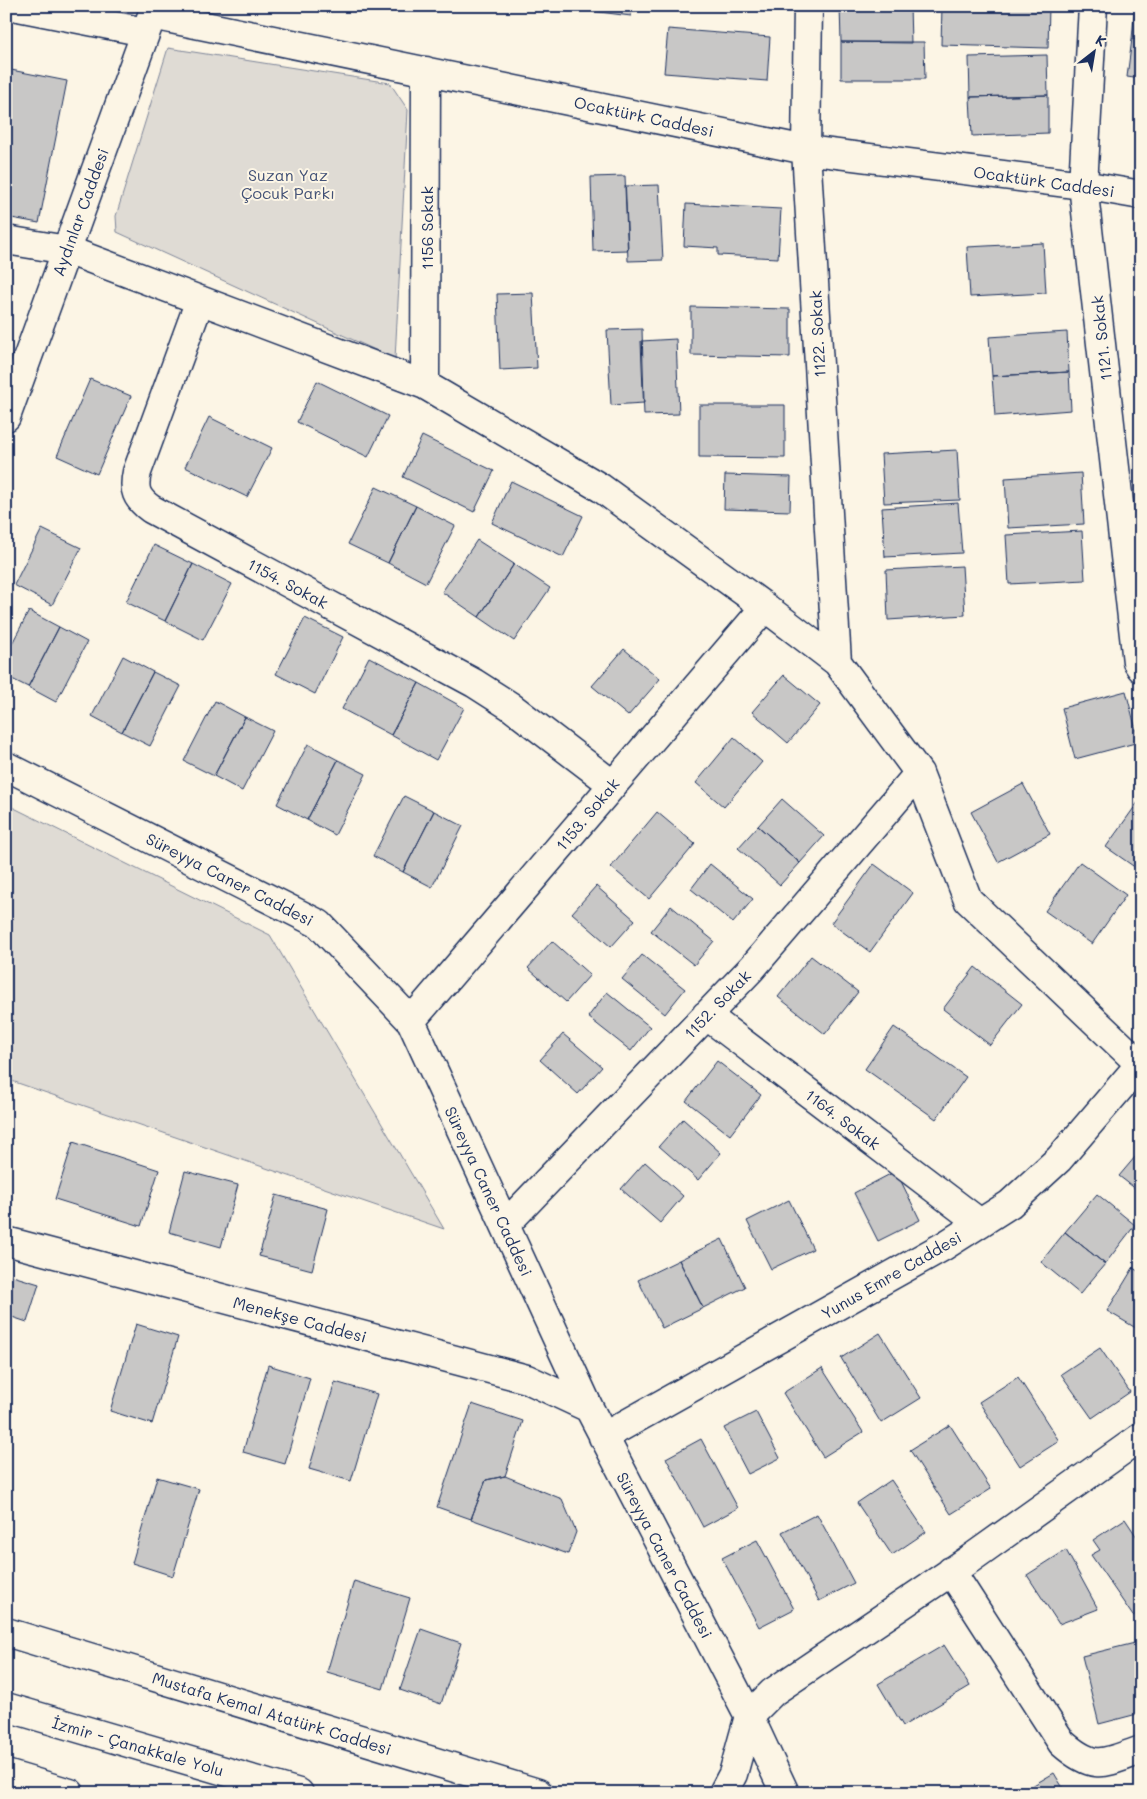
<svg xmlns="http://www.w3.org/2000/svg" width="1147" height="1799" viewBox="0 0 1147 1799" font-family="Mali,sans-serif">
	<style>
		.green { fill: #dfdbd4; stroke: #7d8599 }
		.building { fill: #c8c7c6; stroke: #1b2f5e }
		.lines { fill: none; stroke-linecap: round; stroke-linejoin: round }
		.minor-casing { stroke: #1b2f5e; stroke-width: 31 }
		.major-casing { stroke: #1b2f5e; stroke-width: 31 }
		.highway-casing { stroke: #1b2f5e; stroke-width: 31 }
		.minor { stroke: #fcf5e5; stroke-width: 28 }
		.major { stroke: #fcf5e5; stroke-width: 28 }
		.highway { stroke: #fcf5e5; stroke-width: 28 }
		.labels { text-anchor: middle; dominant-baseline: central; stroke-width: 4; stroke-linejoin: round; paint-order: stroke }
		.street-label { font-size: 16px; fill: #1b2f5e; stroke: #fcf5e5 }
		.park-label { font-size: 16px; fill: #425176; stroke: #fcf5e5 }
	</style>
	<rect width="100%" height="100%" fill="#fcf5e5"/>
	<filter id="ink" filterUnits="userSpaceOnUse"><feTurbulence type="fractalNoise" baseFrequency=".02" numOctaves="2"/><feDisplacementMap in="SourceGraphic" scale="10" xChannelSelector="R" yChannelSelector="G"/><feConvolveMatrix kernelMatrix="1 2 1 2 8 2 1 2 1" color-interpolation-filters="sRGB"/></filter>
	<g filter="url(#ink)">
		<path class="green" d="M 168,48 L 390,83 L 408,110 L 395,359 L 117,232 L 116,216 Z
			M 6,804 L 270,935 L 444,1229 L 6,1079 Z"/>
		<path class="building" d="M 566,6 L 592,6 L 591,11 Z
			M 592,6 L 632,6 L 631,16 L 591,11 Z
			M 840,6 L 910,6 L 911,43 L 841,42 Z
			M 942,6 L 1049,6 L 1048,48 L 941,45 Z
			M 1135,6 L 1141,6 L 1141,40 L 1132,39 Z
			M 668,29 L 770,37 L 767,81 L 664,73 Z
			M 1132,39 L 1141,40 L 1141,79 L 1127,77 Z
			M 841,42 L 924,42 L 925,79 L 841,79 Z
			M 1047,55 L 1048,95 L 970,97 L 969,57 Z
			M 6,69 L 67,81 L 39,223 L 6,217 Z
			M 1048,95 L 1048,133 L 972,136 L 970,97 Z
			M 625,176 L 628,250 L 593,251 L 591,177 Z
			M 659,185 L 663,260 L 628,261 L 625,186 Z
			M 686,204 L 781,209 L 778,258 L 718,255 L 718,248 L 684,246 Z
			M 1043,243 L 1046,293 L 970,297 L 967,247 Z
			M 533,293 L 537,368 L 500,370 L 497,294 Z
			M 691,307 L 790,309 L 790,357 L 691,355 Z
			M 642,329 L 644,403 L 611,405 L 607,330 Z
			M 1067,332 L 1069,372 L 992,376 L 989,337 Z
			M 676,339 L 679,414 L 644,415 L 641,341 Z
			M 1069,372 L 1071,410 L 995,416 L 992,376 Z
			M 90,379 L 131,396 L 97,474 L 57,456 Z
			M 317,381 L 388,416 L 368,457 L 297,422 Z
			M 699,405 L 785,405 L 785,458 L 699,457 Z
			M 209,417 L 272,448 L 247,497 L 185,467 Z
			M 422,436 L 494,471 L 474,512 L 403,477 Z
			M 957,450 L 960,500 L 884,503 L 881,454 Z
			M 1081,473 L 1084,524 L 1008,528 L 1005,478 Z
			M 725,475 L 791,477 L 790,511 L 724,509 Z
			M 511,481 L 583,516 L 563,557 L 492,523 Z
			M 376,487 L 416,506 L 388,563 L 348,544 Z
			M 958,503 L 962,553 L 885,557 L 882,508 Z
			M 416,506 L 455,526 L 426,583 L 388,563 Z
			M 42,529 L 81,548 L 52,605 L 14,585 Z
			M 1082,531 L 1085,580 L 1009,584 L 1006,535 Z
			M 477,540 L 514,564 L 479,617 L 442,592 Z
			M 154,545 L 193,564 L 165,621 L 126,602 Z
			M 193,564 L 232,584 L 203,640 L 165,621 Z
			M 514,564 L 550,588 L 514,641 L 479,617 Z
			M 962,566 L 965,615 L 888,620 L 886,570 Z
			M 29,611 L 59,627 L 28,687 L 6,676 L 6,655 Z
			M 305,618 L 343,637 L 315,694 L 276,674 Z
			M 59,627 L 87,642 L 56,702 L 28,687 Z
			M 624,649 L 660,679 L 628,716 L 592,686 Z
			M 123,656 L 153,672 L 122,732 L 92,716 Z
			M 369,657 L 419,683 L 391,735 L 342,709 Z
			M 153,672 L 181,686 L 150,746 L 122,732 Z
			M 784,675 L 820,705 L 788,743 L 752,712 Z
			M 419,683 L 464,708 L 436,760 L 391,735 Z
			M 1126,691 L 1139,742 L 1075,759 L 1062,708 Z
			M 215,701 L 245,717 L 214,776 L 184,761 Z
			M 245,717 L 273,731 L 242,791 L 214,776 Z
			M 734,737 L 762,762 L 724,807 L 696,783 Z
			M 308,744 L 338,760 L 307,820 L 277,804 Z
			M 338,760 L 366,774 L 335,835 L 307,820 Z
			M 1023,784 L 1050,834 L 998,862 L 971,812 Z
			M 404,796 L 434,811 L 403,872 L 373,856 Z
			M 1141,798 L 1141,862 L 1136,868 L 1106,847 Z
			M 782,799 L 824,836 L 800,863 L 758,826 Z
			M 434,811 L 463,826 L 432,887 L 403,872 Z
			M 657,812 L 695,844 L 649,899 L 611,867 Z
			M 758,826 L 800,863 L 780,885 L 738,848 Z
			M 1080,862 L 1126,895 L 1092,944 L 1045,911 Z
			M 710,864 L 753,899 L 733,923 L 691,889 Z
			M 874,864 L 913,893 L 870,952 L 831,923 Z
			M 596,886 L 635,920 L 611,947 L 572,913 Z
			M 671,906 L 714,941 L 694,965 L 651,931 Z
			M 552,941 L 590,975 L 566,1002 L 528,968 Z
			M 642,955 L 685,989 L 665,1014 L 622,979 Z
			M 811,956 L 858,992 L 825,1034 L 778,997 Z
			M 975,967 L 1022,1004 L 990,1045 L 943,1009 Z
			M 607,992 L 650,1027 L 631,1051 L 588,1017 Z
			M 894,1027 L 966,1077 L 936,1119 L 865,1069 Z
			M 563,1034 L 602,1067 L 578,1094 L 540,1060 Z
			M 717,1061 L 761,1095 L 730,1135 L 686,1101 Z
			M 683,1119 L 721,1153 L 698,1180 L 659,1146 Z
			M 73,1142 L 159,1170 L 141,1226 L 55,1199 Z
			M 1141,1150 L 1141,1193 L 1119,1176 Z
			M 645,1162 L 683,1196 L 660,1223 L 621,1189 Z
			M 185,1171 L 238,1185 L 221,1247 L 169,1232 Z
			M 896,1171 L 920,1220 L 878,1241 L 854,1193 Z
			M 1097,1194 L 1135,1225 L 1105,1264 L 1065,1232 Z
			M 276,1195 L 328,1209 L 312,1270 L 259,1256 Z
			M 789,1200 L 813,1249 L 771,1269 L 747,1221 Z
			M 1065,1232 L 1105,1264 L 1080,1294 L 1041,1262 Z
			M 722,1239 L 745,1287 L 703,1308 L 679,1260 Z
			M 679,1260 L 703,1308 L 662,1328 L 638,1280 Z
			M 1133,1268 L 1141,1273 L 1141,1331 L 1107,1311 Z
			M 6,1274 L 39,1284 L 27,1322 L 6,1315 Z
			M 136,1324 L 178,1337 L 152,1424 L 110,1411 Z
			M 880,1333 L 921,1398 L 881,1423 L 841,1358 Z
			M 1100,1348 L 1130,1392 L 1092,1418 L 1061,1374 Z
			M 268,1365 L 310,1378 L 285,1464 L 243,1452 Z
			M 822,1368 L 863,1432 L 823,1457 L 783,1393 Z
			M 1018,1377 L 1059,1441 L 1020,1466 L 979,1402 Z
			M 335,1382 L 377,1394 L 351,1481 L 309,1469 Z
			M 472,1404 L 523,1421 L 505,1476 L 486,1480 L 471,1519 L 437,1507 Z
			M 756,1412 L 780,1458 L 748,1474 L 724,1428 Z
			M 950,1425 L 991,1489 L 951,1514 L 910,1450 Z
			M 701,1439 L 738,1508 L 703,1527 L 666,1458 Z
			M 505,1476 L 562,1499 L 576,1532 L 568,1554 L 471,1519 L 486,1480 Z
			M 157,1477 L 199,1489 L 173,1576 L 132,1563 Z
			M 891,1480 L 926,1532 L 892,1555 L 857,1503 Z
			M 817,1514 L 854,1583 L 819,1601 L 782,1532 Z
			M 1125,1519 L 1141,1543 L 1141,1611 L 1133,1616 L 1091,1555 L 1100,1550 L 1093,1540 Z
			M 757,1540 L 794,1609 L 759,1627 L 722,1558 Z
			M 1066,1550 L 1098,1609 L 1059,1624 L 1027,1575 Z
			M 354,1581 L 410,1598 L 383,1689 L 327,1672 Z
			M 421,1629 L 461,1643 L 441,1704 L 400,1690 Z
			M 1139,1642 L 1141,1651 L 1141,1713 L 1099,1724 L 1082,1656 Z
			M 944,1645 L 970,1686 L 903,1726 L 878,1684 Z
			M 1054,1773 L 1066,1793 L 1020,1793 Z"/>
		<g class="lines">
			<defs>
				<path id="minor" d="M 13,6 L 145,32
					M 808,6 L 806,150 L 837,662
					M 1093,6 L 1083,185 L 1137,662 L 1141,668
					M 152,15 L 806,150 L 1083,185 L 1141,195
					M 6,240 L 67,250 L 425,385 L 601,488 L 765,607 L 837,662 L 919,773 L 968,900 L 1141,1065
					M 200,300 L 137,472 C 133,490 136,498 151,509 L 474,683 L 510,706 L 612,784
					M 425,385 L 426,71
					M 6,417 L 152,15 L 153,6
					M 6,766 L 319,924 L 411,1021 L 589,1408 L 749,1716 L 785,1793
					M 706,1015 L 980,1223
					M 411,1021 L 765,607
					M 505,1225 L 752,968 L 919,773
					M 6,1241 L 527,1379 L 589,1408
					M 603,1437 L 944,1246 L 1010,1204 L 1059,1159 L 1141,1063
					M 951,1571 L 1062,1743 C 1095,1772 1104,1763 1141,1750
					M 723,1793 L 733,1774 L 749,1716 L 773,1692 L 970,1559 L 1141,1437"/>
				<path id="major" d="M 6,1632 L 538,1793"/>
				<path id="highway" d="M 6,1707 L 299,1793
					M 6,1774 L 70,1793"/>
			</defs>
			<use href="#minor" class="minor-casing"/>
			<use href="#major" class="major-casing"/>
			<use href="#highway" class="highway-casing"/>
			<use href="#minor" class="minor"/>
			<use href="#major" class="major"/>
			<use href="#highway" class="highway"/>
		</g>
	</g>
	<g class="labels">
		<g class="street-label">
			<text transform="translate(644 116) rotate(12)">Ocaktürk Caddesi</text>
			<text transform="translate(1044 181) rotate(8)">Ocaktürk Caddesi</text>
			<text transform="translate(80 212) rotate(-70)">Aydınlar Caddesi</text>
			<text transform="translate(426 228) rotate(-90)">1156 Sokak</text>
			<text transform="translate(817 334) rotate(-93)">1122. Sokak</text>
			<text transform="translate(1101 338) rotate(-96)">1121. Sokak</text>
			<text transform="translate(288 583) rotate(28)">1154. Sokak</text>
			<text transform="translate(587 814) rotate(-50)">1153. Sokak</text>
			<text transform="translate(230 879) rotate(27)">Süreyya Caner Caddesi</text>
			<text transform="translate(717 1004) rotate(-46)">1152. Sokak</text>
			<text transform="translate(843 1119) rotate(37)">1164. Sokak</text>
			<text transform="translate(489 1191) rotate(65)">Süreyya Caner Caddesi</text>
			<text transform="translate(891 1275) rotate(-30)">Yunus Emre Caddesi</text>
			<text transform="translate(300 1319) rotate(15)">Menekşe Caddesi</text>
			<text transform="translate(665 1555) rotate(62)">Süreyya Caner Caddesi</text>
			<text transform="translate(272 1713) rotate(17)">Mustafa Kemal Atatürk Caddesi</text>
			<text transform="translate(138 1746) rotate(16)">İzmir - Çanakkale Yolu</text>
		</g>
		<g class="park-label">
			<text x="288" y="174">Suzan Yaz<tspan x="288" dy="18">Çocuk Parkı</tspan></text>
		</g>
	</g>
	<rect width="1147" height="1799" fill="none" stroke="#fcf5e5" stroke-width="25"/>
	<rect x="12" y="12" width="1122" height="1774" fill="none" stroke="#1b2f5e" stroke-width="2" filter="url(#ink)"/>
	<g transform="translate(1094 52) rotate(31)" stroke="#fcf5e5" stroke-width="4" paint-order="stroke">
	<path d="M0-4L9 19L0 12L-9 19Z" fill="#1b2f5e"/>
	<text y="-8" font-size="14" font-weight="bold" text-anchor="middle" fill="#1b2f5e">K</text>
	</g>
</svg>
